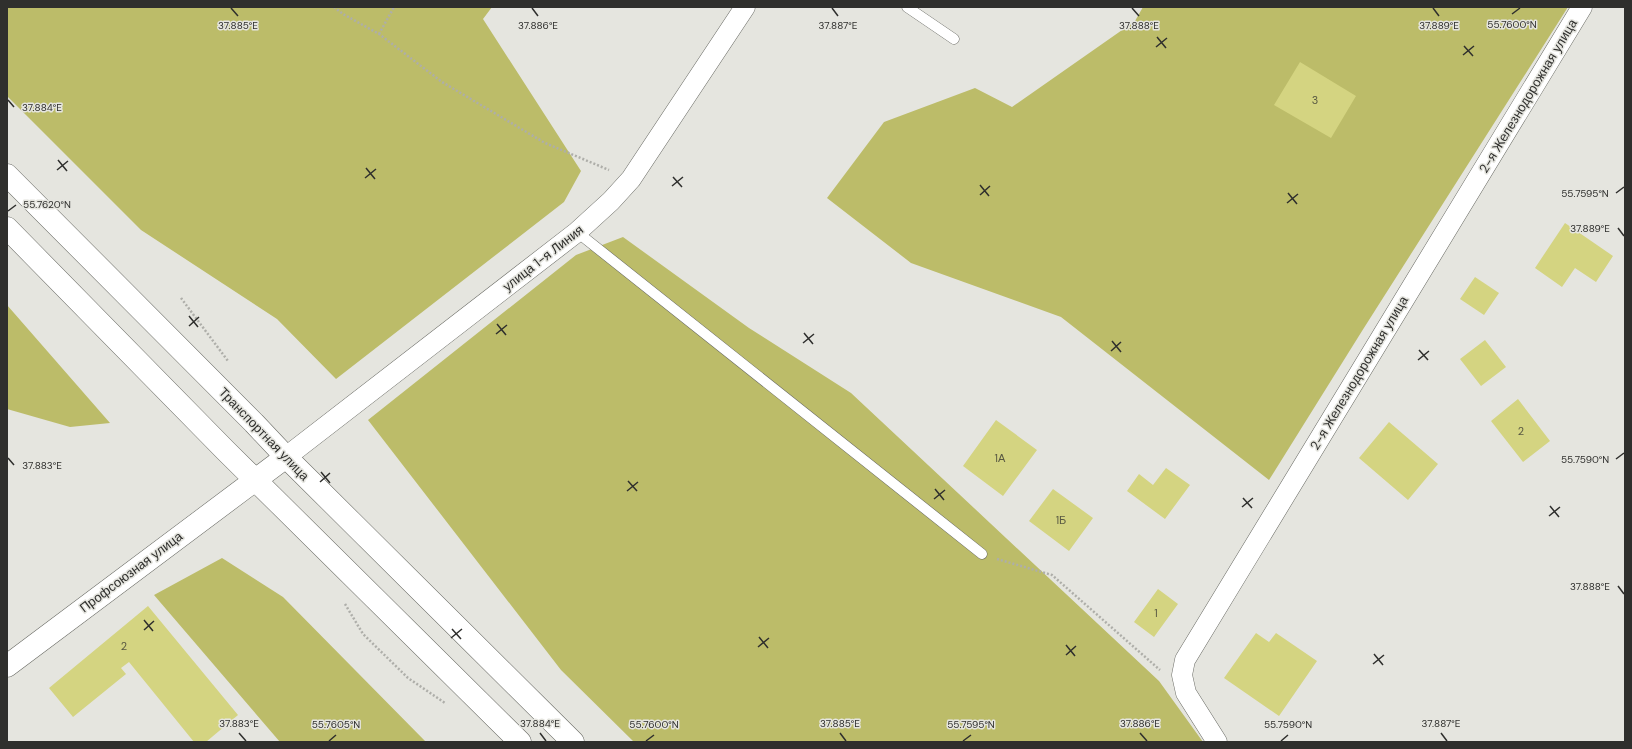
<svg xmlns="http://www.w3.org/2000/svg" width="1632" height="749" viewBox="0 0 1632 749" font-family="'DM Sans',sans-serif">
	<style>
		.forest { fill: #bcbc69 }
		.building { fill: #d4d481 }
		.lines { fill: none; stroke-linecap: round; stroke-linejoin: round }
		.lane-casing { stroke: #686963; stroke-width: 11 }
		.street-casing { stroke: #686963; stroke-width: 21 }
		.secondary-casing { stroke: #686963; stroke-width: 23 }
		.path { stroke: #aeaea9; stroke-width: 2.5; stroke-dasharray: 2 2; stroke-linecap: butt }
		.lane { stroke: #fff; stroke-width: 10 }
		.street { stroke: #fff; stroke-width: 20 }
		.secondary { stroke: #fff; stroke-width: 22 }
		.ticks { fill: none; stroke: #2f2f2d; stroke-width: 1.5 }
		.labels { text-anchor: middle; dominant-baseline: central; stroke-width: 3; stroke-linejoin: round; paint-order: stroke }
		.number-label { font-size: 11px; fill: #585842 }
		.street-label { font-size: 13px; fill: #2f2f2d; stroke: #e5e5df }
		.ticks-label { font-size: 10px; text-anchor: middle; fill: #2f2f2d; stroke: #e5e5df; stroke-width: 3; stroke-linejoin: round; paint-order: stroke }
	</style>
	<rect width="100%" height="100%" fill="#e5e5df"/>
	<path class="forest" d="M 7,7 L 492,7 L 483,19 L 581,171 L 564,202 L 336,379 L 277,319 L 141,230 L 7,96 Z
		M 1143,7 L 1568,7 L 1362,331 L 1269,480 L 1061,317 L 911,263 L 827,198 L 884,122 L 975,88 L 1012,107 L 1135,21 Z
		M 623,237 L 749,328 L 851,393 L 1159,681 L 1203,742 L 634,742 L 561,670 L 368,420 L 576,255 Z
		M 7,305 L 110,423 L 70,427 L 7,409 Z
		M 222,558 L 283,597 L 426,742 L 280,742 L 154,595 Z"/>
	<path class="building" d="M 1300,62 L 1356,96 L 1331,138 L 1274,105 Z
		M 1565,223 L 1613,256 L 1596,282 L 1575,268 L 1562,287 L 1535,268 Z
		M 1475,277 L 1499,293 L 1484,315 L 1460,299 Z
		M 1485,340 L 1506,367 L 1481,386 L 1460,359 Z
		M 1518,399 L 1550,441 L 1523,462 L 1491,421 Z
		M 996,420 L 1037,450 L 1003,496 L 963,466 Z
		M 1389,422 L 1438,464 L 1408,500 L 1359,458 Z
		M 1166,468 L 1190,485 L 1165,519 L 1127,491 L 1139,474 L 1153,485 Z
		M 1053,489 L 1093,518 L 1069,551 L 1029,521 Z
		M 1158,589 L 1178,604 L 1154,637 L 1134,622 Z
		M 148,606 L 238,715 L 206,742 L 194,742 L 129,662 L 121,668 L 126,674 L 73,717 L 49,688 Z
		M 1256,633 L 1269,642 L 1276,633 L 1317,661 L 1279,716 L 1224,678 Z"/>
	<g class="lines">
		<defs>
			<path id="lane" d="M 907,7 L 954,39
				M 577,232 L 982,554"/>
			<path id="street" d="M 286,457 L 577,232 L 611,201 L 631,179 L 745,7
				M 1217,742 L 1186,693 L 1182,675 L 1185,660 L 1582,7"/>
			<path id="secondary" d="M 7,175 L 254,423 L 286,457 L 573,742
				M 7,228 L 226,451 L 520,742
				M 7,666 L 286,457"/>
		</defs>
		<use href="#lane" class="lane-casing"/>
		<use href="#street" class="street-casing"/>
		<use href="#secondary" class="secondary-casing"/>
		<path class="path" d="M 334,7 L 343,14 L 379,34 L 442,82 L 545,143 L 609,170
			M 379,34 L 394,7
			M 181,298 L 228,361
			M 997,559 L 1052,575 L 1160,670
			M 345,604 L 363,634 L 408,678 L 445,703"/>
		<use href="#lane" class="lane"/>
		<use href="#street" class="street"/>
		<use href="#secondary" class="secondary"/>
	</g>
	<path class="ticks" d="M 231,8 L 238,16M 532,8 L 538,16M 832,8 L 838,16M 1132,8 L 1139,16M 1433,8 L 1439,16M 1512,14 L 1520,8M 1157,37 L 1166,48M 1464,46 L 1473,56M 1156,47 L 1167,38M 1463,55 L 1474,46M 8,100 L 14,107M 58,160 L 67,171M 366,168 L 375,179M 57,170 L 68,161M 673,177 L 682,187M 365,178 L 376,169M 980,185 L 989,196M 672,186 L 683,177M 1288,193 L 1297,204M 1616,193 L 1624,187M 980,195 L 990,186M 1287,203 L 1298,194M 8,211 L 16,205M 1618,228 L 1624,236M 189,316 L 198,327M 497,324 L 506,335M 189,326 L 199,317M 804,333 L 813,344M 496,334 L 507,325M 1112,341 L 1121,352M 803,343 L 814,334M 1419,350 L 1428,360M 1111,351 L 1121,342M 1418,360 L 1429,351M 8,458 L 14,465M 1616,459 L 1624,453M 321,472 L 330,483M 628,481 L 637,491M 320,482 L 330,473M 935,489 L 944,500M 627,491 L 638,482M 1243,498 L 1252,508M 934,499 L 945,490M 1550,506 L 1559,517M 1242,507 L 1253,498M 1549,516 L 1560,507M 1618,586 L 1624,594M 144,620 L 153,631M 452,629 L 461,639M 144,630 L 154,621M 759,637 L 768,648M 451,638 L 462,629M 1066,645 L 1075,656M 758,647 L 769,638M 1374,654 L 1383,665M 1066,655 L 1076,646M 1373,664 L 1384,655M 239,733 L 246,741M 540,733 L 546,741M 840,733 L 846,741M 1140,733 L 1147,741M 1441,733 L 1447,741M 329,741 L 336,735M 646,741 L 654,735M 963,741 L 971,735M 1281,741 L 1288,735"/>
	<g class="labels">
		<g class="number-label">
			<text x="1315" y="100">3</text>
			<text x="1521" y="431">2</text>
			<text x="1000" y="458">1А</text>
			<text x="1061" y="520">1Б</text>
			<text x="1156" y="613">1</text>
			<text x="124" y="646">2</text>
		</g>
		<g class="street-label">
			<text transform="translate(1528 96) rotate(-59)">2-я Железнодорожная улица</text>
			<text transform="translate(543 258) rotate(-38)">улица 1-я Линия</text>
			<text transform="translate(1359 373) rotate(-59)">2-я Железнодорожная улица</text>
			<text transform="translate(264 434) rotate(46)">Транспортная улица</text>
			<text transform="translate(131 572) rotate(-37)">Профсоюзная улица</text>
		</g>
	</g>
	<g class="ticks-label">
		<text x="1512" y="28">55.7600°N</text>
		<text x="238" y="29">37.885°E</text>
		<text x="538" y="29">37.886°E</text>
		<text x="838" y="29">37.887°E</text>
		<text x="1139" y="29">37.888°E</text>
		<text x="1439" y="29">37.889°E</text>
		<text x="42" y="111">37.884°E</text>
		<text x="1585" y="197">55.7595°N</text>
		<text x="47" y="208">55.7620°N</text>
		<text x="1590" y="232">37.889°E</text>
		<text x="1585" y="463">55.7590°N</text>
		<text x="42" y="469">37.883°E</text>
		<text x="1590" y="590">37.888°E</text>
		<text x="239" y="727">37.883°E</text>
		<text x="540" y="727">37.884°E</text>
		<text x="840" y="727">37.885°E</text>
		<text x="1140" y="727">37.886°E</text>
		<text x="1441" y="727">37.887°E</text>
		<text x="336" y="728">55.7605°N</text>
		<text x="654" y="728">55.7600°N</text>
		<text x="971" y="728">55.7595°N</text>
		<text x="1288" y="728">55.7590°N</text>
	</g>
	<rect width="1632" height="749" fill="none" stroke="#2f2f2d" stroke-width="16"/>
</svg>
